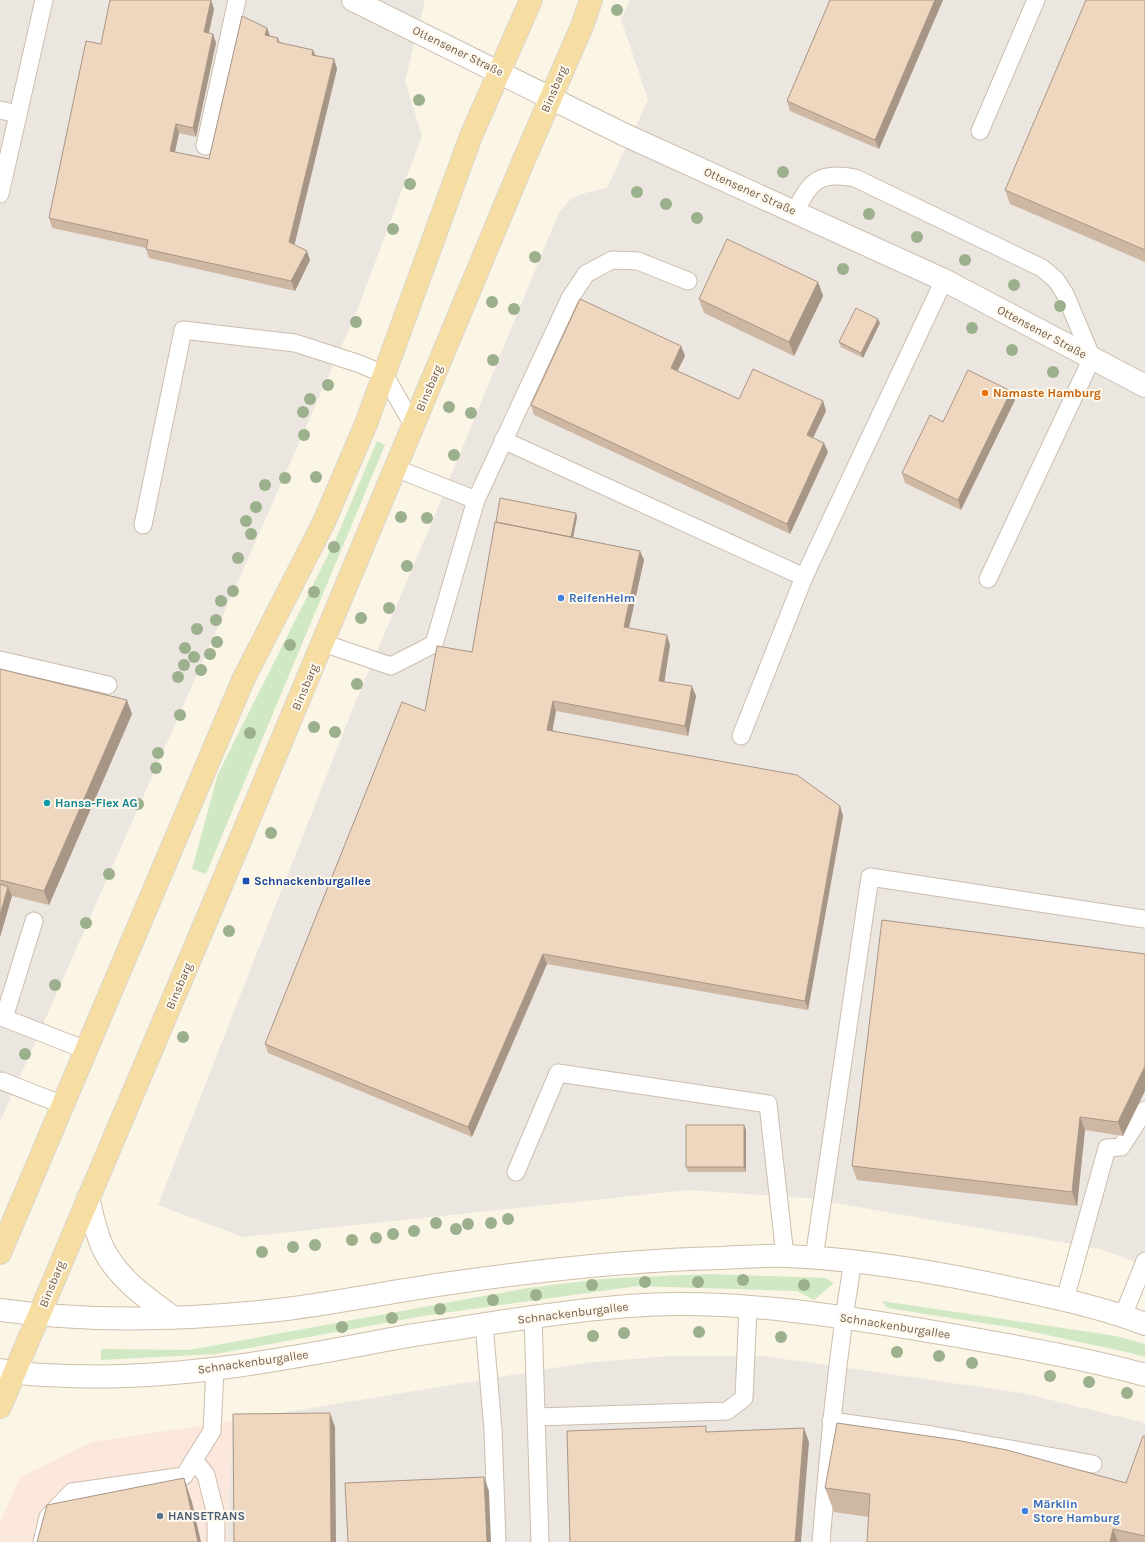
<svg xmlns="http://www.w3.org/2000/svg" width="1145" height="1542" viewBox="0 0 1145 1542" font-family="Karla,sans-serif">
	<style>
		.commercial { fill: #fbe7db }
		.industrial { fill: #ece6e0 }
		.green { fill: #d1e8c5 }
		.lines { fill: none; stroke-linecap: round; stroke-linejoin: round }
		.lane-casing { stroke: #cdbdad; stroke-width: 19 }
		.street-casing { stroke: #cdbdad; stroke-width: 24 }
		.secondary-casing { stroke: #cfbeaa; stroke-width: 24 }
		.primary-casing { stroke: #dbd5d0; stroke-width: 24 }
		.lane { stroke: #fff; stroke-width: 17 }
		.street { stroke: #fff; stroke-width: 22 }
		.secondary { stroke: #fff; stroke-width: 22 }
		.primary { stroke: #f6dea2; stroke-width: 22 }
		.tree { fill: #9db08d }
		.wall { fill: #ceb8a4 }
		.shaded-wall { fill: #a79686 }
		.building { fill: #efd6bf; stroke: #a79686 }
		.food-dot { fill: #e8710a; stroke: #fef9ec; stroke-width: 1.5 }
		.shop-dot { fill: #3f7fe0; stroke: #fef9ec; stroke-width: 1.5 }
		.culture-dot { fill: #0f9aa8; stroke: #fef9ec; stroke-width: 1.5 }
		.transit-dot { fill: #1a4fb4; stroke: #fef9ec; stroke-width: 1.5 }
		.service-dot { fill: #5c6f8a; stroke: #fef9ec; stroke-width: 1.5 }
		.labels { text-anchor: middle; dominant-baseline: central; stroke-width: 4; stroke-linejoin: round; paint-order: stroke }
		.street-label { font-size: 12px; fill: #735d4c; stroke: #fef9ec }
		.food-label { font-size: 12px; font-weight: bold; fill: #c56008; stroke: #fef9ec; text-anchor: start }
		.shop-label { font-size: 12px; font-weight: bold; fill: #366cbe; stroke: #fef9ec; text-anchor: start }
		.culture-label { font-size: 12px; font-weight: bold; fill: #0d838f; stroke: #fef9ec; text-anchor: start }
		.transit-label { font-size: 12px; font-weight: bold; fill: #164399; stroke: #fef9ec; text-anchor: start }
		.service-label { font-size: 12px; font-weight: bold; fill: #4e5e75; stroke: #fef9ec; text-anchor: start }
	</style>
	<rect width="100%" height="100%" fill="#fbf5e6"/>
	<path class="commercial" d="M 233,1421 L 227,1542 L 0,1542 L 0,1523 L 20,1477 L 92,1442 Z"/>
	<path class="industrial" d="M 0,0 L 425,0 L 405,81 L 422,136 L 357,311 L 0,1122 Z
		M 630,0 L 1145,0 L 1145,1266 L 1101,1249 L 806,1198 L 689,1190 L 243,1237 L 158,1205 L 355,703 L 434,517 L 559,212 L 572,198 L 588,192 L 607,188 L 648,100 L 621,19 Z
		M 669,1356 L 763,1356 L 1022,1393 L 1145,1423 L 1145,1542 L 227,1542 L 233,1421 L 584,1363 Z"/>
	<path class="green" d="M 377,441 L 385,445 L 206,874 L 192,869 L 218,774 L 336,539 Z
		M 708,1274 L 825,1278 L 834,1283 L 814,1300 L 797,1291 L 638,1286 L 429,1315 L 216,1354 L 101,1360 L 101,1349 L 189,1350 L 528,1288 L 601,1279 Z
		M 882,1301 L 1116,1336 L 1145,1344 L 1145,1357 L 1126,1352 L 1015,1328 L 887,1308 Z"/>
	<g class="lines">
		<defs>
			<path id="lane" d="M 0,110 L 18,114
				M 980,131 L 1036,0
				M 205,146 L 237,0
				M 0,194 L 44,0
				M 795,212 C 810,181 819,171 855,178 L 1042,268 L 1056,280 L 1065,294 L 1092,358 L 988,579
				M 503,440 L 804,577
				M 395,468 L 476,500
				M 143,525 L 183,330 L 295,343 L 357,363 L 384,374 L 413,425
				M 323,643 L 391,666 L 434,644 L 476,500 L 570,298 L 586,274 L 612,260 L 638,261 L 688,281
				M 0,660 L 108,685
				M 741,736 L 804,577 L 944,280
				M 34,921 L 4,1018 L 86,1050
				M 2,1081 L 63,1105
				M 516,1172 L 558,1073 L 768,1104 L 785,1256
				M 814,1258 L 870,877 L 1145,919
				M 1065,1299 L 1107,1148 L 1121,1147 L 1145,1110
				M 1123,1316 L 1145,1261
				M 533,1317 L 540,1542
				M 484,1324 L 493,1430 L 497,1542
				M 536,1417 L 727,1411 L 744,1398 L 748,1307
				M 831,1421 L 932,1435 L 1093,1464
				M 194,1460 L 206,1475 L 216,1515 L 216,1542
				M 42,1542 L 48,1517 L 72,1492 L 184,1476 L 212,1431 L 215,1369
				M 821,1542 C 829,1448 837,1354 853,1261"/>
			<path id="street" d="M 353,0 L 623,134 L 944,280 L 1145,386"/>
			<path id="secondary" d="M 88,1198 C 93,1216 96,1236 105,1252 C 120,1280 148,1299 174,1318
				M 0,1310 C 92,1323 186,1320 278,1310 C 336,1303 393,1291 451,1283 C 541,1270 631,1260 722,1258 C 744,1257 765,1255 786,1256 C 862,1259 937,1272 1010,1288 C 1056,1298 1101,1307 1145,1324
				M 0,1370 C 23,1375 46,1375 69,1376 C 176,1380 282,1360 386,1340 C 415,1334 444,1331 472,1326 C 524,1318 576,1310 628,1306 C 734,1298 842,1316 946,1334 C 1013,1346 1079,1357 1145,1375"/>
			<path id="primary" d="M 0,1253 L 243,680 L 324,522 L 366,424 L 471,136 L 531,0
				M 0,1407 L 226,874 L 523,162 L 582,26 L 591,0"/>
		</defs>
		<use href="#lane" class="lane-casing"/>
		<use href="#street" class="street-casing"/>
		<use href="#secondary" class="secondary-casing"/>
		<use href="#primary" class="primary-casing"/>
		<use href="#lane" class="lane"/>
		<use href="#street" class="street"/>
		<use href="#secondary" class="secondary"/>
		<use href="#primary" class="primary"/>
	</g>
	<g class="tree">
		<circle cx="617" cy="10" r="6"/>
		<circle cx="419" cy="100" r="6"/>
		<circle cx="783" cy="172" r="6"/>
		<circle cx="410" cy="184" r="6"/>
		<circle cx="637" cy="192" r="6"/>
		<circle cx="666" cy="204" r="6"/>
		<circle cx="869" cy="214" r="6"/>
		<circle cx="697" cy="218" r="6"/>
		<circle cx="393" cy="229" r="6"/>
		<circle cx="917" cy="237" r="6"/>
		<circle cx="535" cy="257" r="6"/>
		<circle cx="965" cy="260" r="6"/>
		<circle cx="843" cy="269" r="6"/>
		<circle cx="1014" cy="285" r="6"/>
		<circle cx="492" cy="302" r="6"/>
		<circle cx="1060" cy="306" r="6"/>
		<circle cx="514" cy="309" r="6"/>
		<circle cx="356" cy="322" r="6"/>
		<circle cx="972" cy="328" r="6"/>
		<circle cx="1012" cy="350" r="6"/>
		<circle cx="493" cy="360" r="6"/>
		<circle cx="1053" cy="372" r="6"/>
		<circle cx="328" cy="385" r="6"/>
		<circle cx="310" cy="399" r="6"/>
		<circle cx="449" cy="407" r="6"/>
		<circle cx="303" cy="412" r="6"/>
		<circle cx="471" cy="413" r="6"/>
		<circle cx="304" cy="435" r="6"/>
		<circle cx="454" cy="455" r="6"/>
		<circle cx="316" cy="477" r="6"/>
		<circle cx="285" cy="478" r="6"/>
		<circle cx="265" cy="485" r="6"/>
		<circle cx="256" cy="507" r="6"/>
		<circle cx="401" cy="517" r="6"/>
		<circle cx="427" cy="518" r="6"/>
		<circle cx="246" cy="521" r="6"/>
		<circle cx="251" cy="534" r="6"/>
		<circle cx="334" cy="547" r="6"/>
		<circle cx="238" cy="558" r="6"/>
		<circle cx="407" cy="566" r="6"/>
		<circle cx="233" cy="591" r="6"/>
		<circle cx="314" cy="592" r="6"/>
		<circle cx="221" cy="601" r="6"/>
		<circle cx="389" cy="608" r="6"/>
		<circle cx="361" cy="618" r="6"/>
		<circle cx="216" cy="620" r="6"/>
		<circle cx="197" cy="629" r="6"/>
		<circle cx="217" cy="642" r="6"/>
		<circle cx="290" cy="645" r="6"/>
		<circle cx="185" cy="648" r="6"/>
		<circle cx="210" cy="654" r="6"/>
		<circle cx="194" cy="657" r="6"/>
		<circle cx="184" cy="665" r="6"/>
		<circle cx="201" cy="670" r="6"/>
		<circle cx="178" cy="677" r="6"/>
		<circle cx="357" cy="684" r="6"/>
		<circle cx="180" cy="715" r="6"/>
		<circle cx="314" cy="727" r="6"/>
		<circle cx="335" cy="732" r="6"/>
		<circle cx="250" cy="733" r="6"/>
		<circle cx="158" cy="753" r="6"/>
		<circle cx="156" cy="768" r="6"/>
		<circle cx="138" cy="804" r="6"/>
		<circle cx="271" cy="833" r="6"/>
		<circle cx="109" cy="874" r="6"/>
		<circle cx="86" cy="923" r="6"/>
		<circle cx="229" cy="931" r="6"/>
		<circle cx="55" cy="985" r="6"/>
		<circle cx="183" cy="1037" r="6"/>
		<circle cx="25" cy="1054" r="6"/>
		<circle cx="508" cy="1219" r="6"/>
		<circle cx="436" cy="1223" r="6"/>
		<circle cx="491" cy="1223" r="6"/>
		<circle cx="468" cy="1224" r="6"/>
		<circle cx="456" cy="1229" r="6"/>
		<circle cx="414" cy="1231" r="6"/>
		<circle cx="393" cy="1234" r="6"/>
		<circle cx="376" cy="1238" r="6"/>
		<circle cx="352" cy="1240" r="6"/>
		<circle cx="315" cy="1245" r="6"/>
		<circle cx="293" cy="1247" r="6"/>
		<circle cx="262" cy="1252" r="6"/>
		<circle cx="743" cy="1280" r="6"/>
		<circle cx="645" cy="1282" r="6"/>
		<circle cx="698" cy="1282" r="6"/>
		<circle cx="592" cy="1285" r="6"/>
		<circle cx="804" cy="1285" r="6"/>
		<circle cx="536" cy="1295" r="6"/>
		<circle cx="493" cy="1300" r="6"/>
		<circle cx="440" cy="1309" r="6"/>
		<circle cx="392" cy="1318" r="6"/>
		<circle cx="342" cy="1327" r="6"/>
		<circle cx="699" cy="1332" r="6"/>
		<circle cx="624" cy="1333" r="6"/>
		<circle cx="593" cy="1336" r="6"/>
		<circle cx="781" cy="1337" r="6"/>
		<circle cx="897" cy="1352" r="6"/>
		<circle cx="939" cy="1356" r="6"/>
		<circle cx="972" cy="1363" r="6"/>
		<circle cx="1050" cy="1376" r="6"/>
		<circle cx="1089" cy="1382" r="6"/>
		<circle cx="1127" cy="1393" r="6"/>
	</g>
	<path class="wall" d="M 830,0 L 943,0 L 879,149 L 790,111 L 787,101 Z
		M 1145,0 L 1145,262 L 1010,204 L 1005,190 Z
		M 214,9 L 209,33 L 213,34 L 216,43 L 196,137 L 179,133 L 175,152 L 209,159 L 270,36 L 278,38 L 280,42 L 315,56 L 334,59 L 337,69 L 294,245 L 310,260 L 295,291 L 149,258 L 146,249 L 146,248 L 52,228 L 49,218 L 101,44 Z
		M 818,282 L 823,296 L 794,356 L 704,313 L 699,299 Z
		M 880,323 L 863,358 L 841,347 L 839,342 Z
		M 681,346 L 685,356 L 677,371 L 739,399 L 823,401 L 826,411 L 813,438 L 828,452 L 790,534 L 534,415 L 531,405 Z
		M 1011,391 L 1015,400 L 961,510 L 905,483 L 902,473 L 943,422 Z
		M 577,517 L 573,537 L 640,551 L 644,560 L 629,628 L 670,645 L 664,682 L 696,696 L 688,736 L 556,711 L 552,730 L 840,806 L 843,816 L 808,1010 L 547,964 L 472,1137 L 268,1053 L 265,1044 L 425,711 Z
		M 0,669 L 132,714 L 49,905 L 12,896 L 0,937 Z
		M 1145,954 L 1123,1136 L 1085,1130 L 1077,1206 L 857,1180 L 852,1166 Z
		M 744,1125 L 746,1130 L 746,1172 L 688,1172 L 686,1167 Z
		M 1145,1436 L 1145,1542 L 867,1542 L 869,1517 L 834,1512 L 825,1488 L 1126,1483 Z"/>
	<path class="shaded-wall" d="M 211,0 L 214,9 L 207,41 L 204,32 Z
		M 935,0 L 943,0 L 879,149 L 875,140 Z
		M 267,28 L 271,38 L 265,35 Z
		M 213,34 L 216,43 L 196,137 L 193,128 Z
		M 313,50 L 317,59 L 312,55 Z
		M 334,59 L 337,69 L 293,251 L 289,242 Z
		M 176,124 L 179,133 L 173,160 L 170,151 Z
		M 307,251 L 310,260 L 295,291 L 291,281 Z
		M 818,282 L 823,296 L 794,356 L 789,342 Z
		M 878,319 L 880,323 L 863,358 L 861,353 Z
		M 681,346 L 685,356 L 674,378 L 671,368 Z
		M 1011,391 L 1015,400 L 961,510 L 958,500 Z
		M 823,401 L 826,411 L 810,444 L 807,435 Z
		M 824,443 L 828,452 L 790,534 L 787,524 Z
		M 576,513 L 577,517 L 572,543 L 571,538 Z
		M 640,551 L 644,560 L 627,636 L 624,627 Z
		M 667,635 L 670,645 L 663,691 L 659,681 Z
		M 692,686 L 696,696 L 688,736 L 685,726 Z
		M 127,700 L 132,714 L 49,905 L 44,891 Z
		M 553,701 L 556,711 L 551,739 L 547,730 Z
		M 840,806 L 843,816 L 808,1010 L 805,1001 Z
		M 8,887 L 12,896 L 0,937 L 0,915 Z
		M 543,954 L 547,964 L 472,1137 L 468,1127 Z
		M 1145,1066 L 1145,1091 L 1123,1136 L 1118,1122 Z
		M 1080,1117 L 1085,1130 L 1077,1206 L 1072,1192 Z
		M 744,1125 L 746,1130 L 746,1172 L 744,1167 Z
		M 330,1413 L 335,1427 L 336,1542 L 331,1542 Z
		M 804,1428 L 809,1442 L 801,1542 L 795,1542 Z
		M 484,1477 L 489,1491 L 491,1542 L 487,1542 Z
		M 184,1478 L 192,1502 L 201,1542 L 198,1542 Z
		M 1113,1529 L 1118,1542 L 1110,1542 Z"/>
	<path class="building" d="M 110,0 L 211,0 L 204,32 L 213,34 L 193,128 L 176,124 L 170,151 L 209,159 L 242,16 L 267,28 L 265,35 L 278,38 L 277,42 L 313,50 L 312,55 L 334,59 L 289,242 L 307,251 L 291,281 L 146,249 L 148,240 L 49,218 L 86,41 L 101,44 Z
		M 830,0 L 935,0 L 875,140 L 787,101 Z
		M 1086,0 L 1145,0 L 1145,250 L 1005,190 Z
		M 727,239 L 818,282 L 789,342 L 699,299 Z
		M 580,299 L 681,346 L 671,368 L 739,399 L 753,369 L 823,401 L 807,435 L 824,443 L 787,524 L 531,405 Z
		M 856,308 L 878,319 L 861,353 L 839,342 Z
		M 968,370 L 1011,391 L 958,500 L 902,473 L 930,415 L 943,422 Z
		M 500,498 L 576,513 L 571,537 L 496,522 Z
		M 495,522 L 640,551 L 624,627 L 667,635 L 659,681 L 692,686 L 685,726 L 553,701 L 547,730 L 797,775 L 840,806 L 805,1001 L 543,954 L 468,1127 L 265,1044 L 402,702 L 425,711 L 437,646 L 472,652 Z
		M 0,669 L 127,700 L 44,891 L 0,880 Z
		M 0,884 L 8,887 L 0,915 Z
		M 882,920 L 1145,954 L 1145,1066 L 1118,1122 L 1080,1117 L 1072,1192 L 852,1166 Z
		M 686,1125 L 744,1125 L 744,1167 L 686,1167 Z
		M 330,1413 L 331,1542 L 234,1542 L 233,1414 Z
		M 837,1423 L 956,1440 L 1007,1450 L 1126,1483 L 1143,1436 L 1145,1436 L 1145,1536 L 1113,1529 L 1110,1542 L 867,1542 L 870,1494 L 825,1488 Z
		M 706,1426 L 706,1432 L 804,1428 L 795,1542 L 570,1542 L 567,1431 Z
		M 484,1477 L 487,1542 L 348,1542 L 345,1483 Z
		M 184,1478 L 198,1542 L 37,1542 L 47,1505 Z"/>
	<circle class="food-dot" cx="985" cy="393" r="4"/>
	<g class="shop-dot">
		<circle cx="561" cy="598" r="4"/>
		<circle cx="1025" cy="1511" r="4"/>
	</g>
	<circle class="culture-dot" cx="47" cy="803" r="4"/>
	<rect class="transit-dot" x="242" y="877" width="8" height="8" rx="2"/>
	<circle class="service-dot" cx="160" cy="1516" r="4"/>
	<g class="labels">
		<g class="street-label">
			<text transform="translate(458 51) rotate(26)">Ottensener Straße</text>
			<text transform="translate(554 89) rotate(-67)">Binsbarg</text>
			<text transform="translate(750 191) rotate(24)">Ottensener Straße</text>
			<text transform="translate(1042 332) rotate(28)">Ottensener Straße</text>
			<text transform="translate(429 388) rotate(-67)">Binsbarg</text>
			<text transform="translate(305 687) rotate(-67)">Binsbarg</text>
			<text transform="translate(179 986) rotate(-67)">Binsbarg</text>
			<text transform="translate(52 1284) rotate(-68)">Binsbarg</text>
			<text transform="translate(573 1313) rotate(-7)">Schnackenburgallee</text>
			<text transform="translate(895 1326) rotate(9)">Schnackenburgallee</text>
			<text transform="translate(253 1362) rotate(-8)">Schnackenburgallee</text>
		</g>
		<g class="food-label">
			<text x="993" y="393">Namaste Hamburg</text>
		</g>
		<g class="shop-label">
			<text x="569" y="598">ReifenHelm</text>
			<text x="1033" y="1504">Märklin<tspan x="1033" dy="14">Store Hamburg</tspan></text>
		</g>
		<g class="culture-label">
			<text x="55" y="803">Hansa-Flex AG</text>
		</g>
		<g class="transit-label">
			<text x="254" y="881">Schnackenburgallee</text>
		</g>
		<g class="service-label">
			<text x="168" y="1516">HANSETRANS</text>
		</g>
	</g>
</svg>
